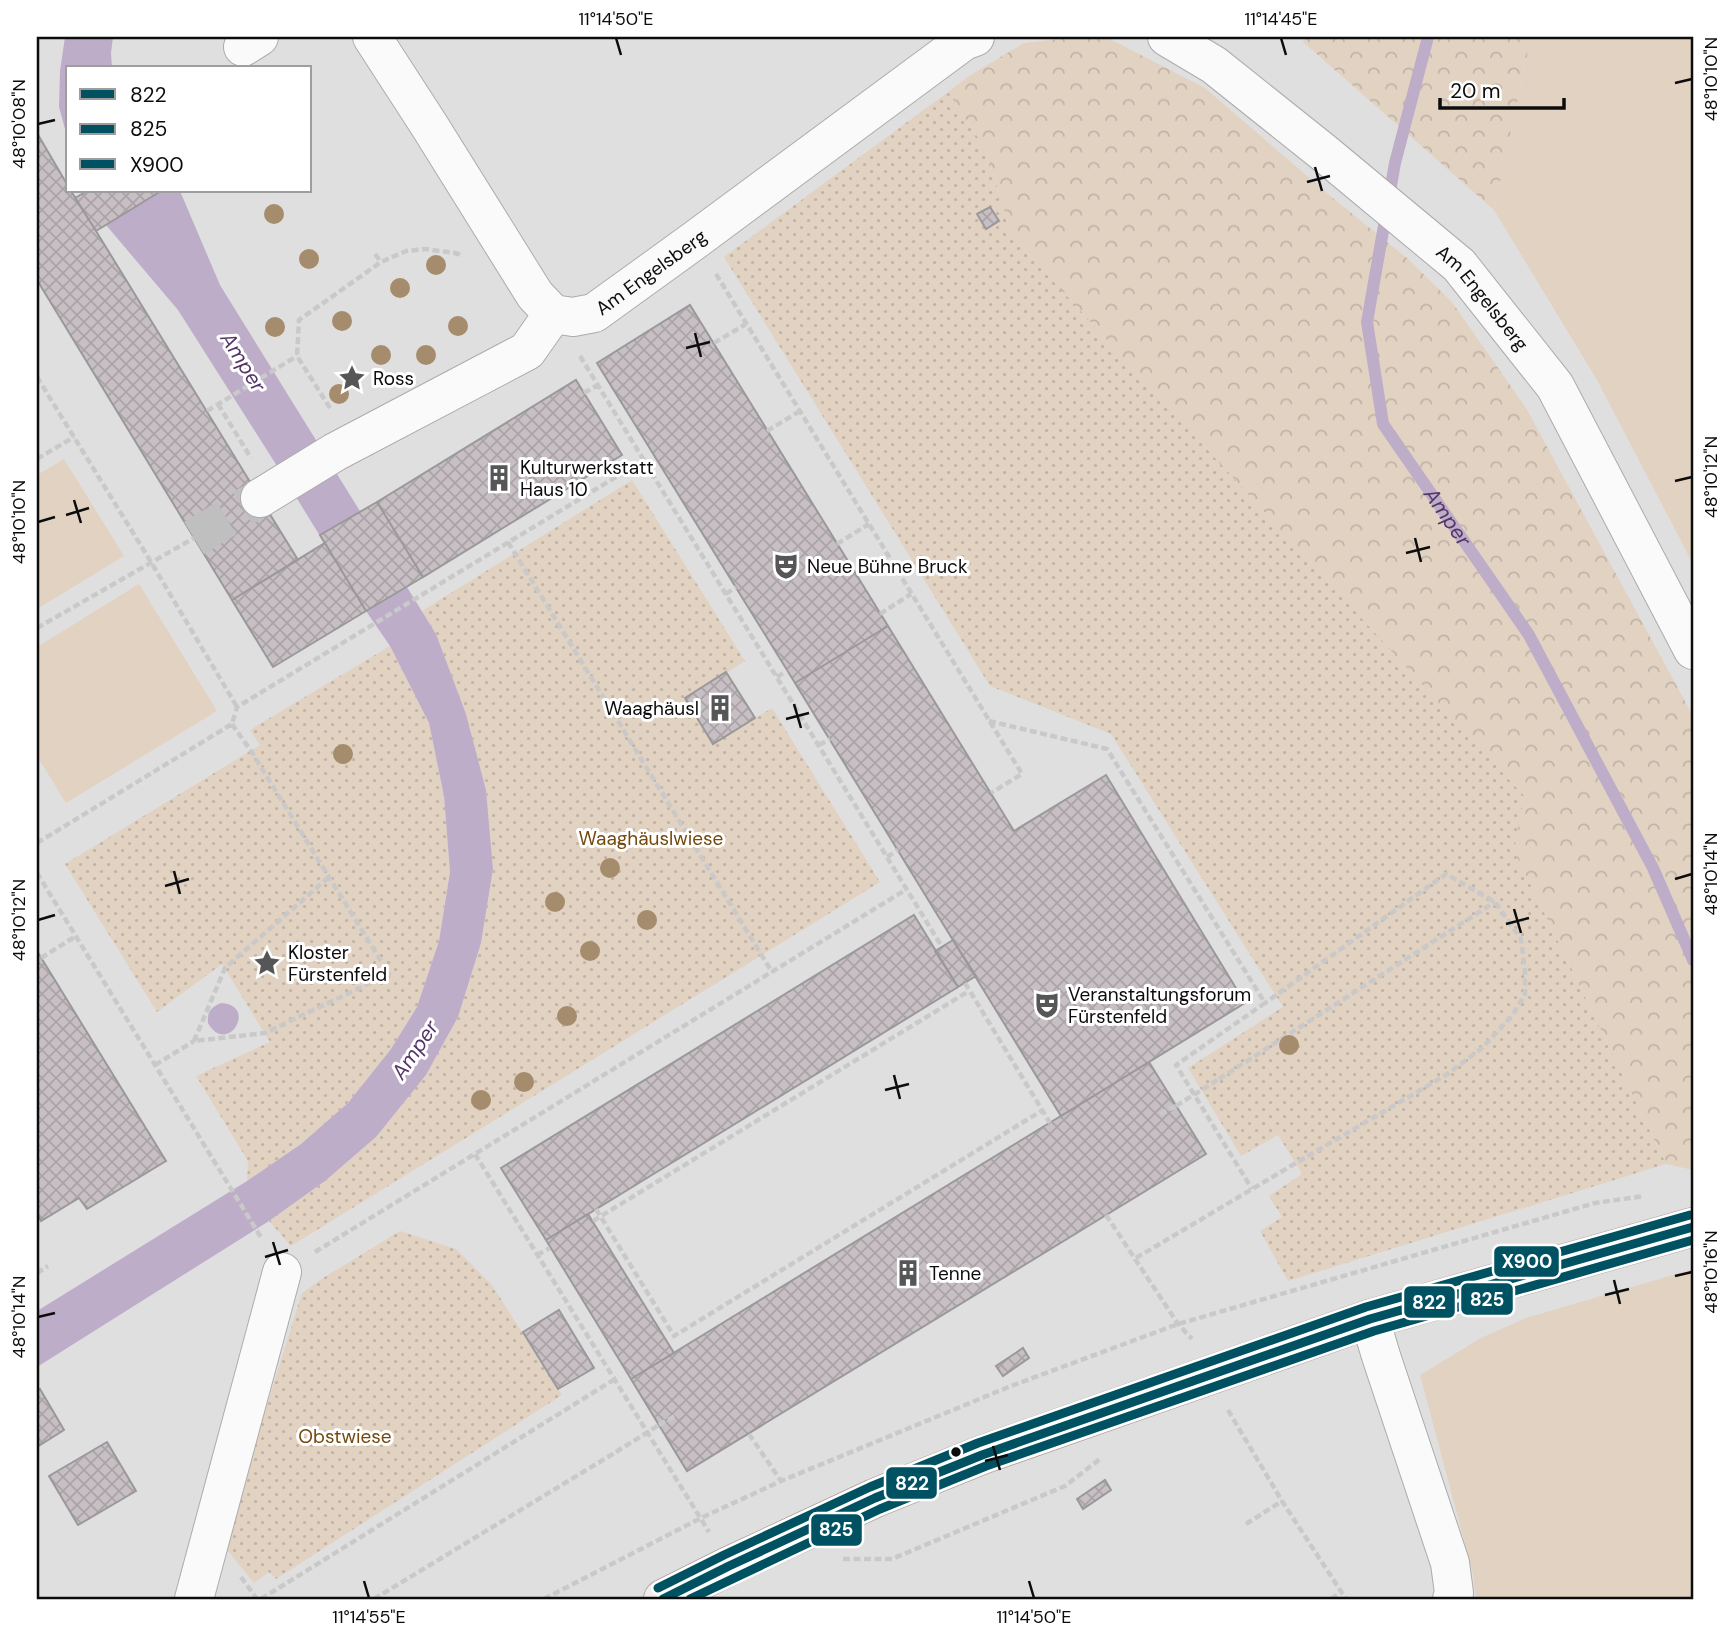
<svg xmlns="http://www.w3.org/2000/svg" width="1730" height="1636" viewBox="0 0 1730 1636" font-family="'DM Sans',sans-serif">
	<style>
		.grass { fill: #e2d2c2 }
		.forest { fill: url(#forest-crowns) }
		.park { fill: url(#park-dots) }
		.water { fill: #beadc9 }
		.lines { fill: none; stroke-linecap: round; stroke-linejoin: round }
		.stream { stroke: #beadc9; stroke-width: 12 }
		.building { fill: url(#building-cross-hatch); stroke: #9a9999; stroke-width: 2 }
		.minor-tunnel { stroke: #c0bfbf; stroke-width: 38; stroke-dasharray: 38 19; stroke-linecap: butt }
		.minor-casing { stroke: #adabac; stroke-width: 40 }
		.major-casing { stroke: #b3a7a4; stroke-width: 40 }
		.path { stroke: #c9c9c9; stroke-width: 4.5; stroke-dasharray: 7 3.5; stroke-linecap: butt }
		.minor { stroke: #fafafa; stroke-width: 38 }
		.major { stroke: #f1ebe9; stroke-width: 38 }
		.path-bridge { stroke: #c9c9c9; stroke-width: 4.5; stroke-dasharray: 7 3.5; stroke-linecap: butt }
		.bus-1-casing { stroke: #fff; stroke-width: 14 }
		.bus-2-casing { stroke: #fff; stroke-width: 14 }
		.bus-3-casing { stroke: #fff; stroke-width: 14 }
		.bus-1 { stroke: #005262; stroke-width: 9 }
		.bus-2 { stroke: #005262; stroke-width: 9 }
		.bus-3 { stroke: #005262; stroke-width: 9 }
		.tree { fill: #a48c6c }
		.ticks { fill: none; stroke: #0d0c0c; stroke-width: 2.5 }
		.bus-dot { fill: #0d0c0c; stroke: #fff; stroke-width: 2.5 }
		.labels { text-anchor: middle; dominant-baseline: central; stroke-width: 6; stroke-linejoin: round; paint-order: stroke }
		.street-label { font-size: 19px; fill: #0d0c0c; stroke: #fff }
		.poi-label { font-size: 19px; fill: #0d0c0c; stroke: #fff; text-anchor: start }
		.park-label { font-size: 19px; fill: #73490d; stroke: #fff }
		.water-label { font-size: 21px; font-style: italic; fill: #543567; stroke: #fff }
		.line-badge { stroke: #fff; stroke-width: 2.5 }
		.badge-label { font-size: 19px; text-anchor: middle; font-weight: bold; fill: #fff }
		.neatline { fill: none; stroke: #0d0c0c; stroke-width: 2.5 }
		.ticks-label { font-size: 18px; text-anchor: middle; fill: #0d0c0c }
	</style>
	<defs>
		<pattern id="forest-crowns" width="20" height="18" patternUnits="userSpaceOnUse" patternTransform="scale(1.75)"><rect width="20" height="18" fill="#e2d2c2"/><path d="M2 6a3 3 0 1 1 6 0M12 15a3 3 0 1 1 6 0" fill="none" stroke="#c1b3a6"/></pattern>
		<pattern id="park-dots" width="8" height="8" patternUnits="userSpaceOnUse" patternTransform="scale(1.75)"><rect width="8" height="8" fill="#e2d2c2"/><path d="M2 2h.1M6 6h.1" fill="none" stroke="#c1b3a6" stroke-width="1.8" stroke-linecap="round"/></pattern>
		<pattern id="building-cross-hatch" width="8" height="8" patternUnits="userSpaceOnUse" patternTransform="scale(1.75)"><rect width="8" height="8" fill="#c7bfc4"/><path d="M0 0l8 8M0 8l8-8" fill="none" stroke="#aaa3a7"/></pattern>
	</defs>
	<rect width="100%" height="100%" fill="#e0dfdf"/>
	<path class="grass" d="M 1531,37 L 1693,37 L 1693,564 L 1597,380 L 1494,210 Z
		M 64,459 L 124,556 L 37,609 L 37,475 Z
		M 139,584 L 217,711 L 66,803 L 37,756 L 37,647 Z
		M 1693,1269 L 1693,1599 L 1476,1599 L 1473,1574 L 1420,1375 L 1481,1338 L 1526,1318 Z"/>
	<path class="forest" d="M 1077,37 L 1106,37 L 1205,88 L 1328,194 L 1408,259 L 1452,302 L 1526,408 L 1693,716 L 1693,1170 L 1666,1164 L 1514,851 L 1523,796 L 1012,236 L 986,150 L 948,92 L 969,76 L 1024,43 Z
		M 1305,37 L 1531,37 L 1494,210 L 1303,42 Z"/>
	<path class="park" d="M 948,92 L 986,150 L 1012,236 L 1524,796 L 1514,851 L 1666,1164 L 1288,1281 L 1260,1231 L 1282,1217 L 1269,1196 L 1302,1174 L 1278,1135 L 1241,1156 L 1188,1068 L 1283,1007 L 1111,734 L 990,686 L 724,257 Z
		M 632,480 L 745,661 L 726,673 L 755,718 L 772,708 L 880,882 L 291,1246 L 269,1221 L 325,1181 L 376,1137 L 426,1075 L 458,1017 L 481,943 L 493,869 L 486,790 L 466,714 L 436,634 L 422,611 Z
		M 390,646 L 429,723 L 444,796 L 450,872 L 439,941 L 417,1007 L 391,1049 L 348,1103 L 301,1144 L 247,1181 L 248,1161 L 196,1076 L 270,1042 L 222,964 L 157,1012 L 65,864 L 260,745 L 250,730 Z
		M 400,1231 L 456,1249 L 492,1285 L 562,1395 L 276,1579 L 269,1572 L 254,1583 L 223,1545 L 302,1293 L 323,1278 Z"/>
	<path class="water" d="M 65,37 L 113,37 L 111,53 L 112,68 L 68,68 L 68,140 L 59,107 L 60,71 Z
		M 87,191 L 180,191 L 220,285 L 436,634 L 466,714 L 486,790 L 493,869 L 481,943 L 458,1017 L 426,1075 L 376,1137 L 325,1181 L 269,1221 L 37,1367 L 37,1311 L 247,1181 L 301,1144 L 348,1103 L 391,1049 L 417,1007 L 439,941 L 450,872 L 444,796 L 429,723 L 390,646 L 366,611 L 277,466 L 178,310 L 106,225 Z
		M 221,1003 C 259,1005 227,1057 208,1023 C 207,1012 211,1007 221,1003 Z"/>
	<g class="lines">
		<path class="stream" id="s1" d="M 1428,37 L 1395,163 L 1367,322 L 1383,424 L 1529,635 L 1653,868 L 1693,960"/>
	</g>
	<path class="building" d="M 37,133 L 68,186 L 68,191 L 71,191 L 96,231 L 298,560 L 232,600 L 37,280 Z
		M 87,191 L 161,191 L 96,231 L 75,198 Z
		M 990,207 L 999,221 L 986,229 L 977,214 Z
		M 690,305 L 888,626 L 795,683 L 597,363 Z
		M 576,380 L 622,455 L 423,577 L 377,502 Z
		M 377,502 L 423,577 L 366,611 L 320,535 Z
		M 325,543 L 366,611 L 273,667 L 232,600 Z
		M 888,626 L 1014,831 L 1106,775 L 1245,1003 L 1061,1116 L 795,683 Z
		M 726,672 L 755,718 L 713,744 L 685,698 Z
		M 914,915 L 958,987 L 546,1240 L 501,1168 Z
		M 953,940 L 976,976 L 958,987 L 935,951 Z
		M 37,951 L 166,1161 L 87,1209 L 79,1198 L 41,1221 L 37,1213 Z
		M 1149,1062 L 1206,1154 L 687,1471 L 631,1379 Z
		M 588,1214 L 674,1353 L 631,1379 L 546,1240 Z
		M 559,1310 L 594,1368 L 558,1389 L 523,1332 Z
		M 1023,1348 L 1029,1358 L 1003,1376 L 996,1366 Z
		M 40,1389 L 64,1430 L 37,1447 L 37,1391 Z
		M 107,1442 L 136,1491 L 78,1525 L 49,1476 Z
		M 1105,1480 L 1111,1490 L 1083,1509 L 1077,1499 Z"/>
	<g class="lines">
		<path class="minor-tunnel" d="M 194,538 L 260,498"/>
		<defs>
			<g id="minor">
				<path id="s2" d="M 372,37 L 429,125 L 535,295 L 553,314 L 573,317 L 594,313 L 695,240 L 964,41 L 975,37"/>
				<path id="s3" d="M 1167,37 L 1214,65 L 1323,152 L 1459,265 L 1555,386 L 1693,650"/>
				<path d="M 243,47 L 259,37"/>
				<path d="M 260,498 L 335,452 L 527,351 L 553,314"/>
				<path d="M 1370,1319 L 1381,1356 L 1450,1563 L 1454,1593 L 1452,1599"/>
				<path d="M 194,1599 L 282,1272"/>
			</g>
			<path id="major" d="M 663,1599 L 729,1566 L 875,1498 L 982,1455 L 1370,1319 L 1693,1227"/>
		</defs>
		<use href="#minor" class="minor-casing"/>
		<use href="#major" class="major-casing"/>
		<path class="path" d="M 375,254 L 381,262
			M 716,274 L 1022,774 L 991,793
			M 714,343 L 746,324
			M 580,356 L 942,947
			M 37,377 L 151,562 L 237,707
			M 584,393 L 598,385
			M 218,404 L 251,458
			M 330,408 L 297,356 L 299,320 L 381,262 L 406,251 L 425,249 L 455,253 L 461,255
			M 207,411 L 297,356
			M 767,431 L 800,411
			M 37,459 L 74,437
			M 508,542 L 772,972
			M 837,544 L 869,524
			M 726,594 L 736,587
			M 880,614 L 911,594
			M 37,628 L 194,538
			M 777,677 L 787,671
			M 989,721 L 1107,749 L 1265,1003 L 1176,1065 L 1252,1189
			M 232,724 L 251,751 L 389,974 L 265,1033 L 194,1041 L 225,968 L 329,877
			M 819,745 L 830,739
			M 37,843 L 232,724 L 237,707 L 644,460
			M 887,857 L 898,850
			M 37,873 L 262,1239
			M 41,958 L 76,936
			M 965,983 L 1050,1123
			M 155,1065 L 194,1041
			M 1219,1079 L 1495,902
			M 1160,1114 L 1176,1106
			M 475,1154 L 709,1532
			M 596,1209 L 674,1336 L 1043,1110
			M 1106,1215 L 1178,1324 L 1192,1339
			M 593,1221 L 969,991
			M 315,1252 L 907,889
			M 537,1255 L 550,1248
			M 1136,1258 L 1296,1163 L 1446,1075 L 1482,1048 L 1512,1016 L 1525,994 L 1525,971 L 1521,939 L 1495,902 L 1446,874 L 1265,1003
			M 37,1273 L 48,1266
			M 1228,1410 L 1282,1501 L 1346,1599
			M 659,1425 L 675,1416
			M 749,1434 L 781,1481
			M 1246,1524 L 1282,1501
			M 843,1559 L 892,1559 L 1065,1486 L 1100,1459
			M 241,1577 L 257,1599
			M 261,1599 L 615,1379
			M 374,1599 L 616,1452
			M 544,1599 L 701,1518 L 781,1481 L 1011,1386 L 1178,1324 L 1595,1203 L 1644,1196
			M 1331,1599 L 1342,1592"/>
		<use href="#minor" class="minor"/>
		<use href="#major" class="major"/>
		<path class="path-bridge" d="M 1176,1106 L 1219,1079
			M 616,1452 L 659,1425"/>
		<defs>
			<path id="bus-1" d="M 663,1599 L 729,1566 L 875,1498 L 982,1455 L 1370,1319 L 1693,1227"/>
			<path id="bus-2" d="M 690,1599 L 880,1509 L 986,1466 L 1374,1331 L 1693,1240"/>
			<path id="bus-3" d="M 658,1588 L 724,1555 L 870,1487 L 978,1443 L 1366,1307 L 1690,1215"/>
		</defs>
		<use href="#bus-1" class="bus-1-casing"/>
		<use href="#bus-2" class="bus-2-casing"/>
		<use href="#bus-3" class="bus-3-casing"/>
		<use href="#bus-1" class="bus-1"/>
		<use href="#bus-2" class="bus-2"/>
		<use href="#bus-3" class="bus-3"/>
	</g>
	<g class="tree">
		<circle cx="274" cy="214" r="10"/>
		<circle cx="309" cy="259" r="10"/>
		<circle cx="436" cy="265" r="10"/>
		<circle cx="400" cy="288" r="10"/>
		<circle cx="342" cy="321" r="10"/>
		<circle cx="458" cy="326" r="10"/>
		<circle cx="275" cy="327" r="10"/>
		<circle cx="381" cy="355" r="10"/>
		<circle cx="426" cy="355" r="10"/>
		<circle cx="339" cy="394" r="10"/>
		<circle cx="343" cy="754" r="10"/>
		<circle cx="610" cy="868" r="10"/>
		<circle cx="555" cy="902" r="10"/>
		<circle cx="647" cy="920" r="10"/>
		<circle cx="590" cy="951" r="10"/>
		<circle cx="567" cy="1016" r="10"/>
		<circle cx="1289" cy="1045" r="10"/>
		<circle cx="524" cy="1082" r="10"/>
		<circle cx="481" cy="1100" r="10"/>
	</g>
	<path class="ticks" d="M 616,38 L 621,55M 1281,38 L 1286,55M 1675,83 L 1692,79M 38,124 L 55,120M 1315,167 L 1322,191M 1307,182 L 1330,176M 695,333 L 701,357M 686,348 L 710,342M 1675,481 L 1692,477M 74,500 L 81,523M 66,515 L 89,508M 38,522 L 55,517M 1415,538 L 1421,562M 1406,553 L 1430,547M 794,704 L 801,728M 786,719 L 809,713M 174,871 L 180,894M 1675,879 L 1692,874M 165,886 L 189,879M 1514,909 L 1521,933M 38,920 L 55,915M 1506,924 L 1529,918M 894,1075 L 900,1099M 885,1090 L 909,1084M 273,1242 L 280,1265M 265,1257 L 288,1250M 1675,1276 L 1692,1272M 1614,1280 L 1620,1304M 1605,1295 L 1629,1289M 38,1317 L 55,1313M 993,1446 L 1000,1470M 985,1461 L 1008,1455M 364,1581 L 369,1598M 1029,1581 L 1034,1598"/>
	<defs>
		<symbol id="sight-bare" viewBox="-9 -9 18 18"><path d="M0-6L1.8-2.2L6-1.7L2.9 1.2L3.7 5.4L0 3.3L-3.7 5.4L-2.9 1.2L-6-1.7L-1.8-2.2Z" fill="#575656" stroke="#fff" stroke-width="2.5" paint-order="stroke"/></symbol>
		<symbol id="building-bare" viewBox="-9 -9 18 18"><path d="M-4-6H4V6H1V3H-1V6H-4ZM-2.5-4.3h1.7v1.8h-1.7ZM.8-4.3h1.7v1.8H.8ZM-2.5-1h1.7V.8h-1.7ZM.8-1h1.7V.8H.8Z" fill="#575656" stroke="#fff" stroke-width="2.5" paint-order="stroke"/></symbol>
		<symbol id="theatre-bare" viewBox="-9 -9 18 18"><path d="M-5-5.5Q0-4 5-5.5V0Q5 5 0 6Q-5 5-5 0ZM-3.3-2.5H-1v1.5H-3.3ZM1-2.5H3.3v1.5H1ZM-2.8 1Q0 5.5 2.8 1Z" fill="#575656" stroke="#fff" stroke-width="2.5" paint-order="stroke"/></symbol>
	</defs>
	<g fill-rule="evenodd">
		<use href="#sight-bare" x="333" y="359" width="38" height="38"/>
		<use href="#building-bare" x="480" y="459" width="38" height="38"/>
		<use href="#theatre-bare" x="767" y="547" width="38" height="38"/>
		<use href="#building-bare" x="701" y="689" width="38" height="38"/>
		<use href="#sight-bare" x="248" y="944" width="38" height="38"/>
		<use href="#theatre-bare" x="1028" y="986" width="38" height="38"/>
		<use href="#building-bare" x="889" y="1254" width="38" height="38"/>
	</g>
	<circle class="bus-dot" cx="956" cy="1452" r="6"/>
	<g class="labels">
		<g class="street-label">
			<text stroke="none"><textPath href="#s2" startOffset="443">Am Engelsberg</textPath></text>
			<text stroke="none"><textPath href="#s3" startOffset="411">Am Engelsberg</textPath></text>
		</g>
		<g class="poi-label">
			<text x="373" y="378">Ross</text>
			<text x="520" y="467">Kulturwerkstatt<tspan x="520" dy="22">Haus 10</tspan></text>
			<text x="807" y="566">Neue Bühne Bruck</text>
			<text x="699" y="708" text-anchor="end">Waaghäusl</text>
			<text x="288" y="952">Kloster<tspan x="288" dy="22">Fürstenfeld</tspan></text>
			<text x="1068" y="994">Veranstaltungsforum<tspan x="1068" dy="22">Fürstenfeld</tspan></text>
			<text x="929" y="1273">Tenne</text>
		</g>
		<g class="park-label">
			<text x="651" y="838">Waaghäuslwiese</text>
			<text x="345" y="1436">Obstwiese</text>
		</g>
		<g class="water-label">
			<text transform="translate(243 362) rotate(58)">Amper</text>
			<text stroke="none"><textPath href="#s1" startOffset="508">Amper</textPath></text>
			<text transform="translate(415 1050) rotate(-56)">Amper</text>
		</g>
	</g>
	<g class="line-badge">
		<rect x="1493" y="1245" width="67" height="33" rx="7" fill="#005262"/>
		<rect x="1460" y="1282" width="54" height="34" rx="7" fill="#005262"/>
		<rect x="1403" y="1285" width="53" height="34" rx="7" fill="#005262"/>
		<rect x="885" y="1466" width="53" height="34" rx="7" fill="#005262"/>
		<rect x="810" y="1513" width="53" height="34" rx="7" fill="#005262"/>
	</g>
	<g class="badge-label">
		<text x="1527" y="1268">X900</text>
		<text x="1487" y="1306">825</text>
		<text x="1429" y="1309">822</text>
		<text x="912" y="1490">822</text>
		<text x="836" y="1536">825</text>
	</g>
	<rect width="1730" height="1636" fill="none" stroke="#ffffff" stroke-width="77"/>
	<rect x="66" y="66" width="245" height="126" fill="#ffffff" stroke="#9e9e9e" stroke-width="2"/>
	<rect x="80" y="89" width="35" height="10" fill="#005262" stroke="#9e9e9e" stroke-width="2"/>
	<text x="130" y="102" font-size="21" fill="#0d0c0c">822</text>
	<rect x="80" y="124" width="35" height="10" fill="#005262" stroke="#9e9e9e" stroke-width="2"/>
	<text x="130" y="136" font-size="21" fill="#0d0c0c">825</text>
	<rect x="80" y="159" width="35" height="10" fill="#005262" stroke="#9e9e9e" stroke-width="2"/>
	<text x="130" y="172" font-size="21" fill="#0d0c0c">X900</text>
	<path d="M1440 98v10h124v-10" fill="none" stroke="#0d0c0c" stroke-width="3.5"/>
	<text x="1450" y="98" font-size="21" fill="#0d0c0c" stroke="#ffffff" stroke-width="5" paint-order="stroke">20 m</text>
	<rect x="38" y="38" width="1654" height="1560" class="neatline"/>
	<g class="ticks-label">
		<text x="616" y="25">11°14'50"E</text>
		<text x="1281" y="25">11°14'45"E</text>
		<text transform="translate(1711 79) rotate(-90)" y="6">48°10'10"N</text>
		<text transform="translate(19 124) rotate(-90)" y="6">48°10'08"N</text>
		<text transform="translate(1711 477) rotate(-90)" y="6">48°10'12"N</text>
		<text transform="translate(19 522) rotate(-90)" y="6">48°10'10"N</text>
		<text transform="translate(1711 874) rotate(-90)" y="6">48°10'14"N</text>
		<text transform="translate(19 920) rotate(-90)" y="6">48°10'12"N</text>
		<text transform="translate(1711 1272) rotate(-90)" y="6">48°10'16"N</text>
		<text transform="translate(19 1317) rotate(-90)" y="6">48°10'14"N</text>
		<text x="369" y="1623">11°14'55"E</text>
		<text x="1034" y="1623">11°14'50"E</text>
	</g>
</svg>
